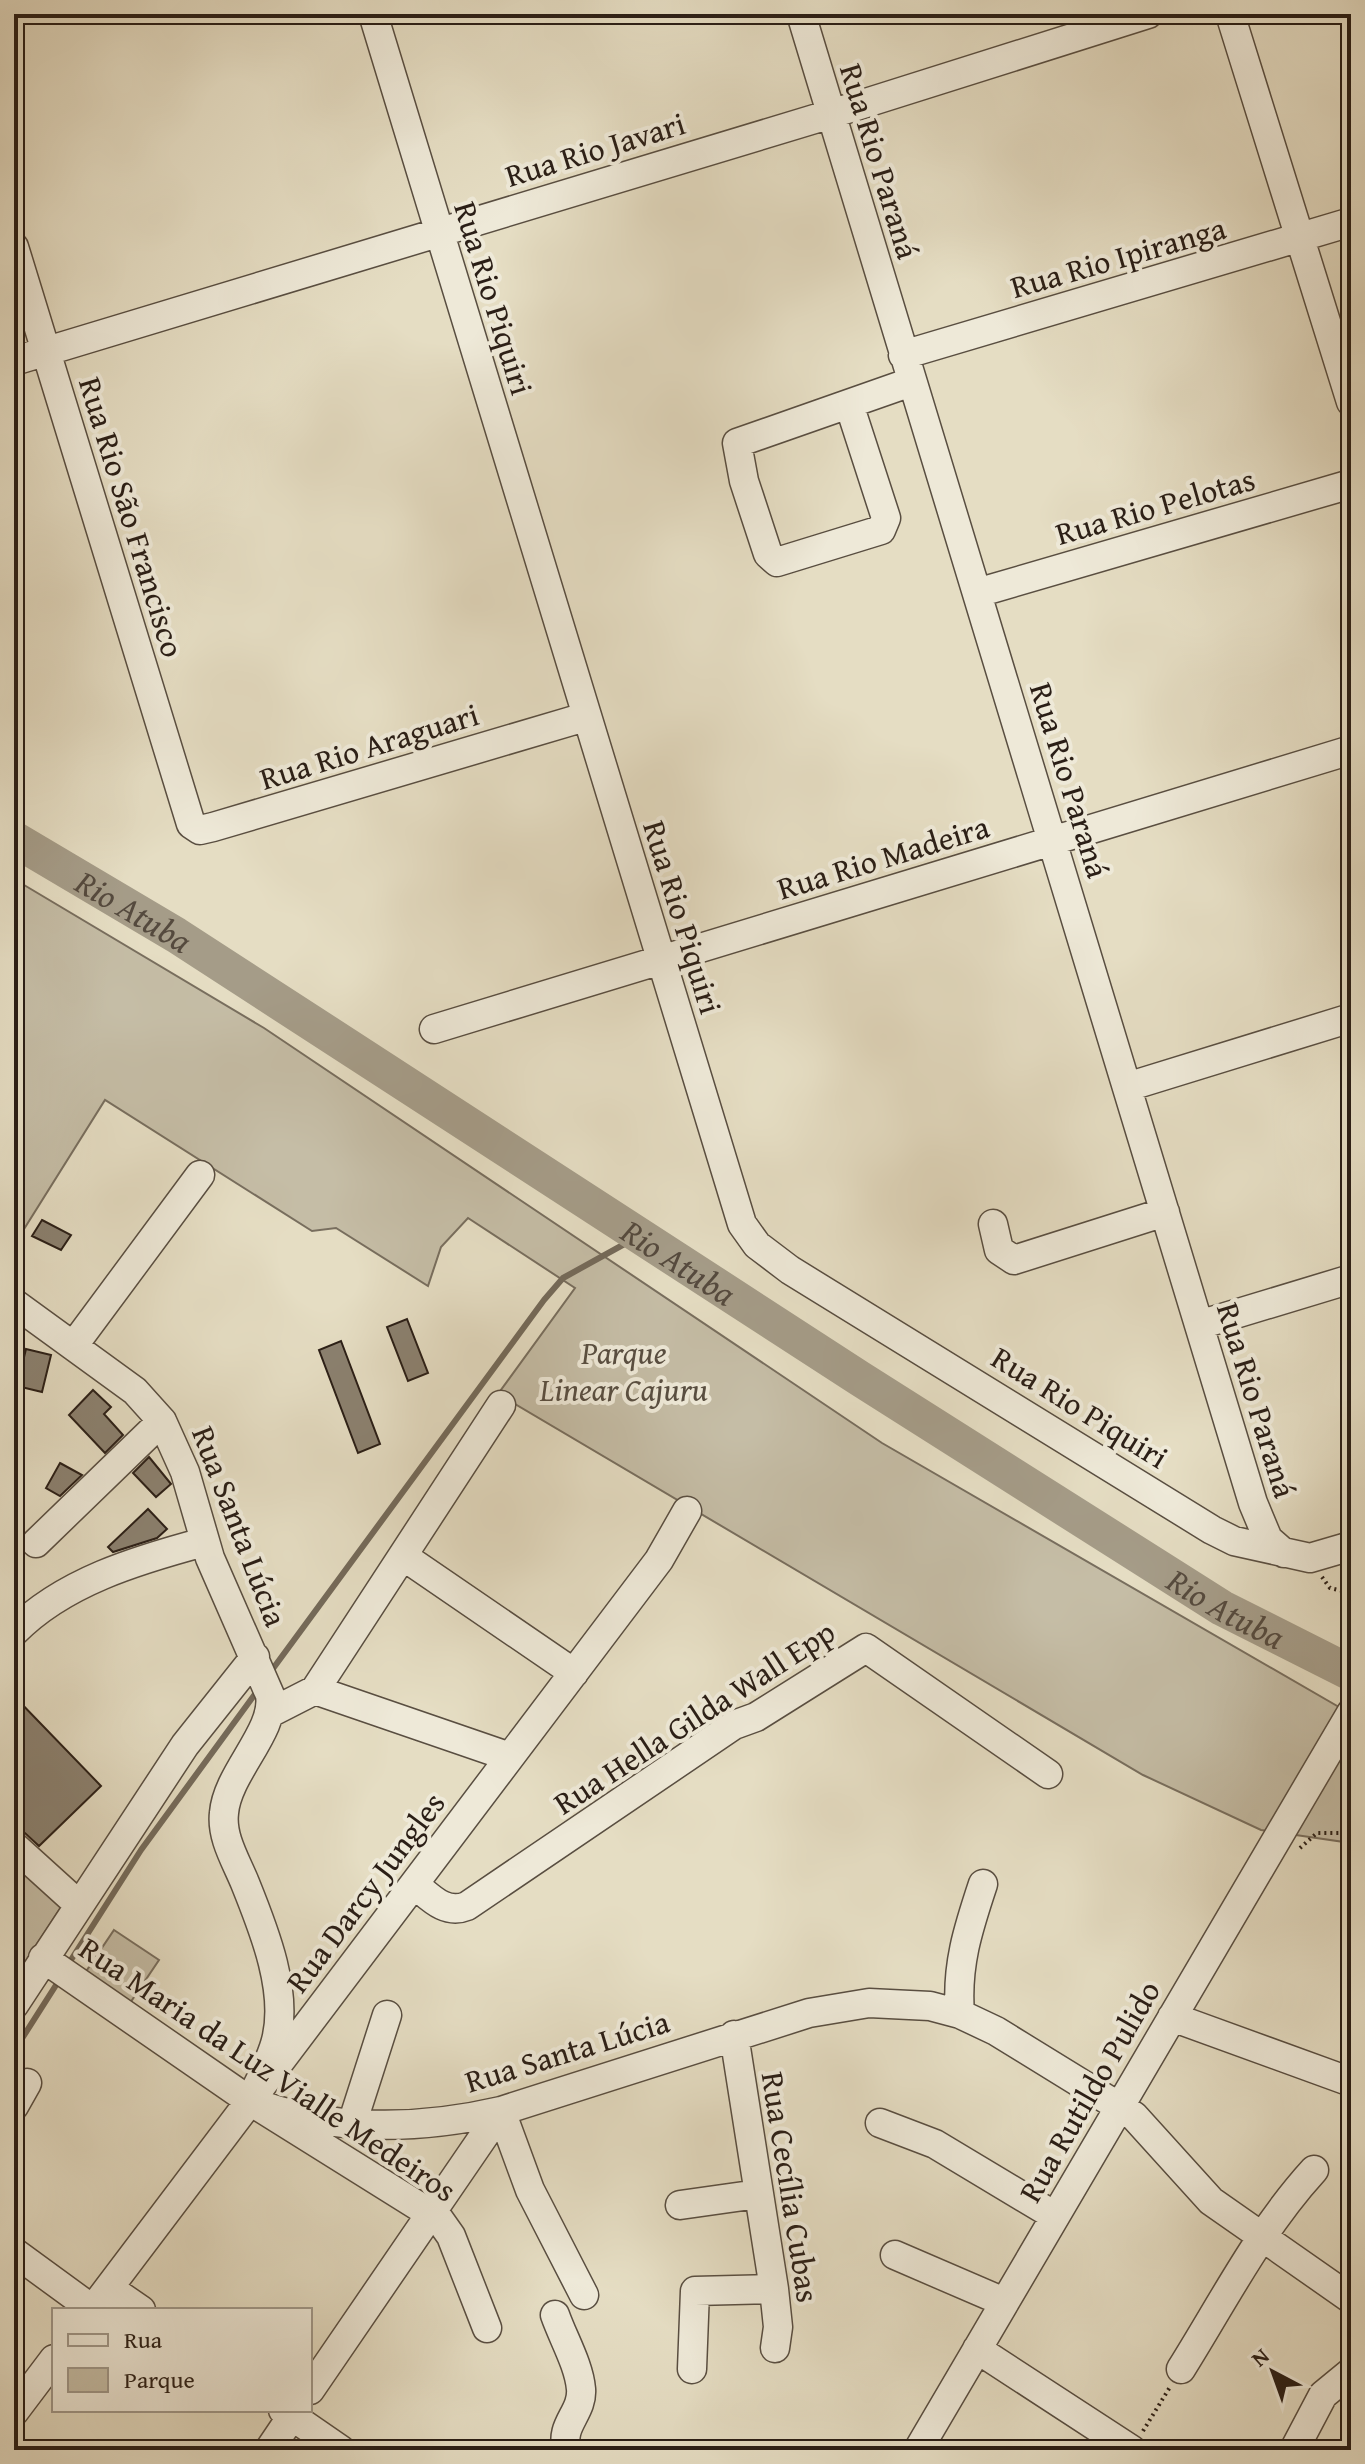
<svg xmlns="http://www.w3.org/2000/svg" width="1365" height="2464" viewBox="0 0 1365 2464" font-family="'Gentium Book Plus',serif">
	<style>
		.green { fill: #c5bda6; stroke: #786e5e; stroke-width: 2 }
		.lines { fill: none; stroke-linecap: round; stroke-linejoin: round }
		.stream { stroke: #746a5a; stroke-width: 6 }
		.river { stroke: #a59c88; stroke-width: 36 }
		.building { fill: #8b8170; stroke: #2a1e16; stroke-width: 2 }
		.minor-casing { stroke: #594e41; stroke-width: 31 }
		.path { stroke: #2a1e16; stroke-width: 4; stroke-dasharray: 2 4; stroke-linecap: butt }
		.minor { stroke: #eee9d8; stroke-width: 28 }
		.labels { text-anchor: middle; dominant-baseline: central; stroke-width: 8; stroke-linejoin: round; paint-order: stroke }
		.street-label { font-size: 32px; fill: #2a1e16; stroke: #eee9d8 }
		.park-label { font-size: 32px; font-style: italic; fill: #584e41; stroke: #eee9d8 }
		.water-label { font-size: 34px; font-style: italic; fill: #554a3e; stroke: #eee9d8 }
	</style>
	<rect width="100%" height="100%" fill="#e5ddc3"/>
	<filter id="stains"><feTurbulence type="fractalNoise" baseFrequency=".0025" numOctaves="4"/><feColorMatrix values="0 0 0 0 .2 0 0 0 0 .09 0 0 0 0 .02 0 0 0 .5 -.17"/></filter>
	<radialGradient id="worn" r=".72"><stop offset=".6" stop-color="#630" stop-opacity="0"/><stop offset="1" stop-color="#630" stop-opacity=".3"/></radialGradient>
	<path class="green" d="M 14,879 L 264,1028 L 882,1443 L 1351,1714 L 1351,1843 L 1261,1830 L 1143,1775 L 498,1394 L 575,1288 L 468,1218 L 441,1247 L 428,1286 L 336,1228 L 312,1231 L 105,1100 L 14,1245 Z
		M 19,1868 L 61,1907 L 25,1962 L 14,1955 L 14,1875 Z
		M 114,1930 L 159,1960 L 130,2003 L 85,1973 Z"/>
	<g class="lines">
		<path class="stream" d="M 269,1674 L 544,1300 L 563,1278 L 639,1236
			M 69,1963 L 141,1850 L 258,1690
			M 14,2051 L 58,1982"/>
		<path class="river" id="s1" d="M 14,839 L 176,935 L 859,1378 L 1222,1608 L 1351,1673"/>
	</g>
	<path class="building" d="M 42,1220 L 71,1235 L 61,1250 L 32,1236 Z
		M 407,1319 L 428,1373 L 408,1381 L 387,1327 Z
		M 341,1341 L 380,1444 L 358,1453 L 319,1350 Z
		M 26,1349 L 51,1355 L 42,1392 L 17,1386 Z
		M 93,1390 L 111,1407 L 104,1414 L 123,1435 L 105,1453 L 69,1415 Z
		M 149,1457 L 171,1484 L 156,1497 L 133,1473 Z
		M 60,1463 L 82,1475 L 60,1496 L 46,1488 Z
		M 148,1509 L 167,1529 L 157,1538 L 113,1552 L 108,1547 Z
		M 14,1696 L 101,1786 L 39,1846 L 25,1833 L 14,1829 Z"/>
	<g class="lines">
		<defs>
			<path id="minor" d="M 373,14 L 742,1224 L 757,1245 L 790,1270 L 1212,1530 L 1234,1541 L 1310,1558 L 1351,1546
				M 801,14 L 1253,1503 L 1268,1539 L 1284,1553
				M 1230,14 L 1351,402
				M 14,247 L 191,824 L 200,830 L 213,827 L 585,717
				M 903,355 L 1351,222
				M 14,361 L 831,114 L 1148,14
				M 849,404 L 886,518 L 881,530 L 777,562 L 768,554 L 744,481 L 737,443 L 911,382
				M 977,593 L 1351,484
				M 434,1029 L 1351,750
				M 1127,1087 L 1351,1018
				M 993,1224 L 999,1250 L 1014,1260 L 1165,1212
				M 14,1303 L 135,1391 L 162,1421 L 185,1472 L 210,1558 L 270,1695 C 276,1731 227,1773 224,1813 C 221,1837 236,1861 245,1883 C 264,1930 290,1994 275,2044 C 269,2064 259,2082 250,2101 C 329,2132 419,2130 501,2111 L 809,2013 L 869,2003 L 930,2006 L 960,2014 L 996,2031 L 1134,2116 L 1211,2201 L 1351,2299
				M 1199,1325 L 1351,1279
				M 74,1345 L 200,1175
				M 36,1543 L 162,1421
				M 403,1556 L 574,1673
				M 14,1632 C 63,1582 137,1560 204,1542
				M 315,1690 L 510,1757
				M 270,1713 L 315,1690 L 501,1405
				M 14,1846 L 78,1904
				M 414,1884 C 430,1897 445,1915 467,1906 L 734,1725 L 756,1717 L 866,1648 L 1048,1774
				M 43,1958 L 250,2101 L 439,2219 L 451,2236 L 487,2328
				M 14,2005 L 185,1745 L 255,1657
				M 960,2014 C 956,1966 968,1929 983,1884
				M 1172,2017 L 1351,2082
				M 734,2035 L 774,2289 L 778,2327 L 775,2348
				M 14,2106 L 27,2083
				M 501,2111 L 530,2190 L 584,2295
				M 880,2123 L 935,2144 L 1055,2216
				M 352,2124 L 387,2015
				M 680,2205 L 758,2194
				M 14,2252 L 92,2309
				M 895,2255 L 1004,2302
				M 109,2288 L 141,2310
				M 92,2310 L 659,1560 L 687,1511
				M 555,2315 C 563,2338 579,2365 581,2389 C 583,2413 559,2425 567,2450
				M 977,2349 L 1132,2450
				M 692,2369 L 695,2291 L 774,2289
				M 1181,2369 C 1223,2302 1260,2229 1314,2170
				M 310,2390 L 501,2111
				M 283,2410 L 341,2450
				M 14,2412 L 54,2359
				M 269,2450 L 296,2410
				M 918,2450 L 1351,1713
				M 1294,2450 L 1323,2395 L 1351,2372"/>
		</defs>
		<use href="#minor" class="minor-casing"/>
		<path class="path" d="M 1322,1577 L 1330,1588 L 1351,1593
			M 1300,1848 L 1317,1833 L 1351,1833
			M 1143,2431 L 1170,2387"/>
		<use href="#minor" class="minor"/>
	</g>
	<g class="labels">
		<g class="street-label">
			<text transform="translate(595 149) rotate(-17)">Rua Rio Javari</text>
			<text transform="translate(880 161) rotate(73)">Rua Rio Paraná</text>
			<text transform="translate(1118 257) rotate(-16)">Rua Rio Ipiranga</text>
			<text transform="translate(494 298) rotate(73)">Rua Rio Piquiri</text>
			<text transform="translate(1155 506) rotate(-16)">Rua Rio Pelotas</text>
			<text transform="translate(132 517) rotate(73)">Rua Rio São Francisco</text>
			<text transform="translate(369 746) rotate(-17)">Rua Rio Araguari</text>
			<text transform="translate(1070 780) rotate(73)">Rua Rio Paraná</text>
			<text transform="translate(883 857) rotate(-17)">Rua Rio Madeira</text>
			<text transform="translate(683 917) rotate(73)">Rua Rio Piquiri</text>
			<text transform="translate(1257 1400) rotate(73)">Rua Rio Paraná</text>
			<text transform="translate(1080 1407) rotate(32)">Rua Rio Piquiri</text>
			<text transform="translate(240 1526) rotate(69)">Rua Santa Lúcia</text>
			<text transform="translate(694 1717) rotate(-33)">Rua Hella Gilda Wall Epp</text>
			<text transform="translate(365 1892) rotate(-53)">Rua Darcy Jungles</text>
			<text transform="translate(567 2051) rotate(-17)">Rua Santa Lúcia</text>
			<text transform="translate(268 2069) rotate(34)">Rua Maria da Luz Vialle Medeiros</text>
			<text transform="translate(1089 2091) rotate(-60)">Rua Rutildo Pulido</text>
			<text transform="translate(791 2187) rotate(81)">Rua Cecília Cubas</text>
		</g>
		<g class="park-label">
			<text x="624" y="1352">Parque<tspan x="624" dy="37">Linear Cajuru</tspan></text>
		</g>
		<g class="water-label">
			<text stroke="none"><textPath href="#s1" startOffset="140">Rio Atuba</textPath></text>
			<text stroke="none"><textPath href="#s1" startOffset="788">Rio Atuba</textPath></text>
			<text stroke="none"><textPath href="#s1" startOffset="1436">Rio Atuba</textPath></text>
		</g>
	</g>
	<rect width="1365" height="2464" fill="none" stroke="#e5ddc3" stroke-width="48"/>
	<rect x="16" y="16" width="1333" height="2432" fill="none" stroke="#2a1e16" stroke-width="4"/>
	<rect x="24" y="24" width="1317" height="2416" fill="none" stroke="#2a1e16" stroke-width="2"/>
	<rect x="52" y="2308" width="260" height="104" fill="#eee9d8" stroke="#a0988a" stroke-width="2"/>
	<rect x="68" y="2334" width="40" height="12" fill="#eee9d8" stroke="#a0988a" stroke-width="2"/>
	<text x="124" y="2348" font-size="24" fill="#2a1e16">Rua</text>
	<rect x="68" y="2368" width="40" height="24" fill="#c5bda6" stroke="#a0988a" stroke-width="2"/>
	<text x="124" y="2388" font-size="24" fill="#2a1e16">Parque</text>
	<g transform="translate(1273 2372) rotate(319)" stroke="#eee9d8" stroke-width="6" paint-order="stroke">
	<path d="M0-6L14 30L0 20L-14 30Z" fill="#2a1e16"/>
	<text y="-12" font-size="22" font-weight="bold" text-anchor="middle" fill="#2a1e16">N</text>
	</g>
	<rect width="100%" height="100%" filter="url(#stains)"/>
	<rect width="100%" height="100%" fill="url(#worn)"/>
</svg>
